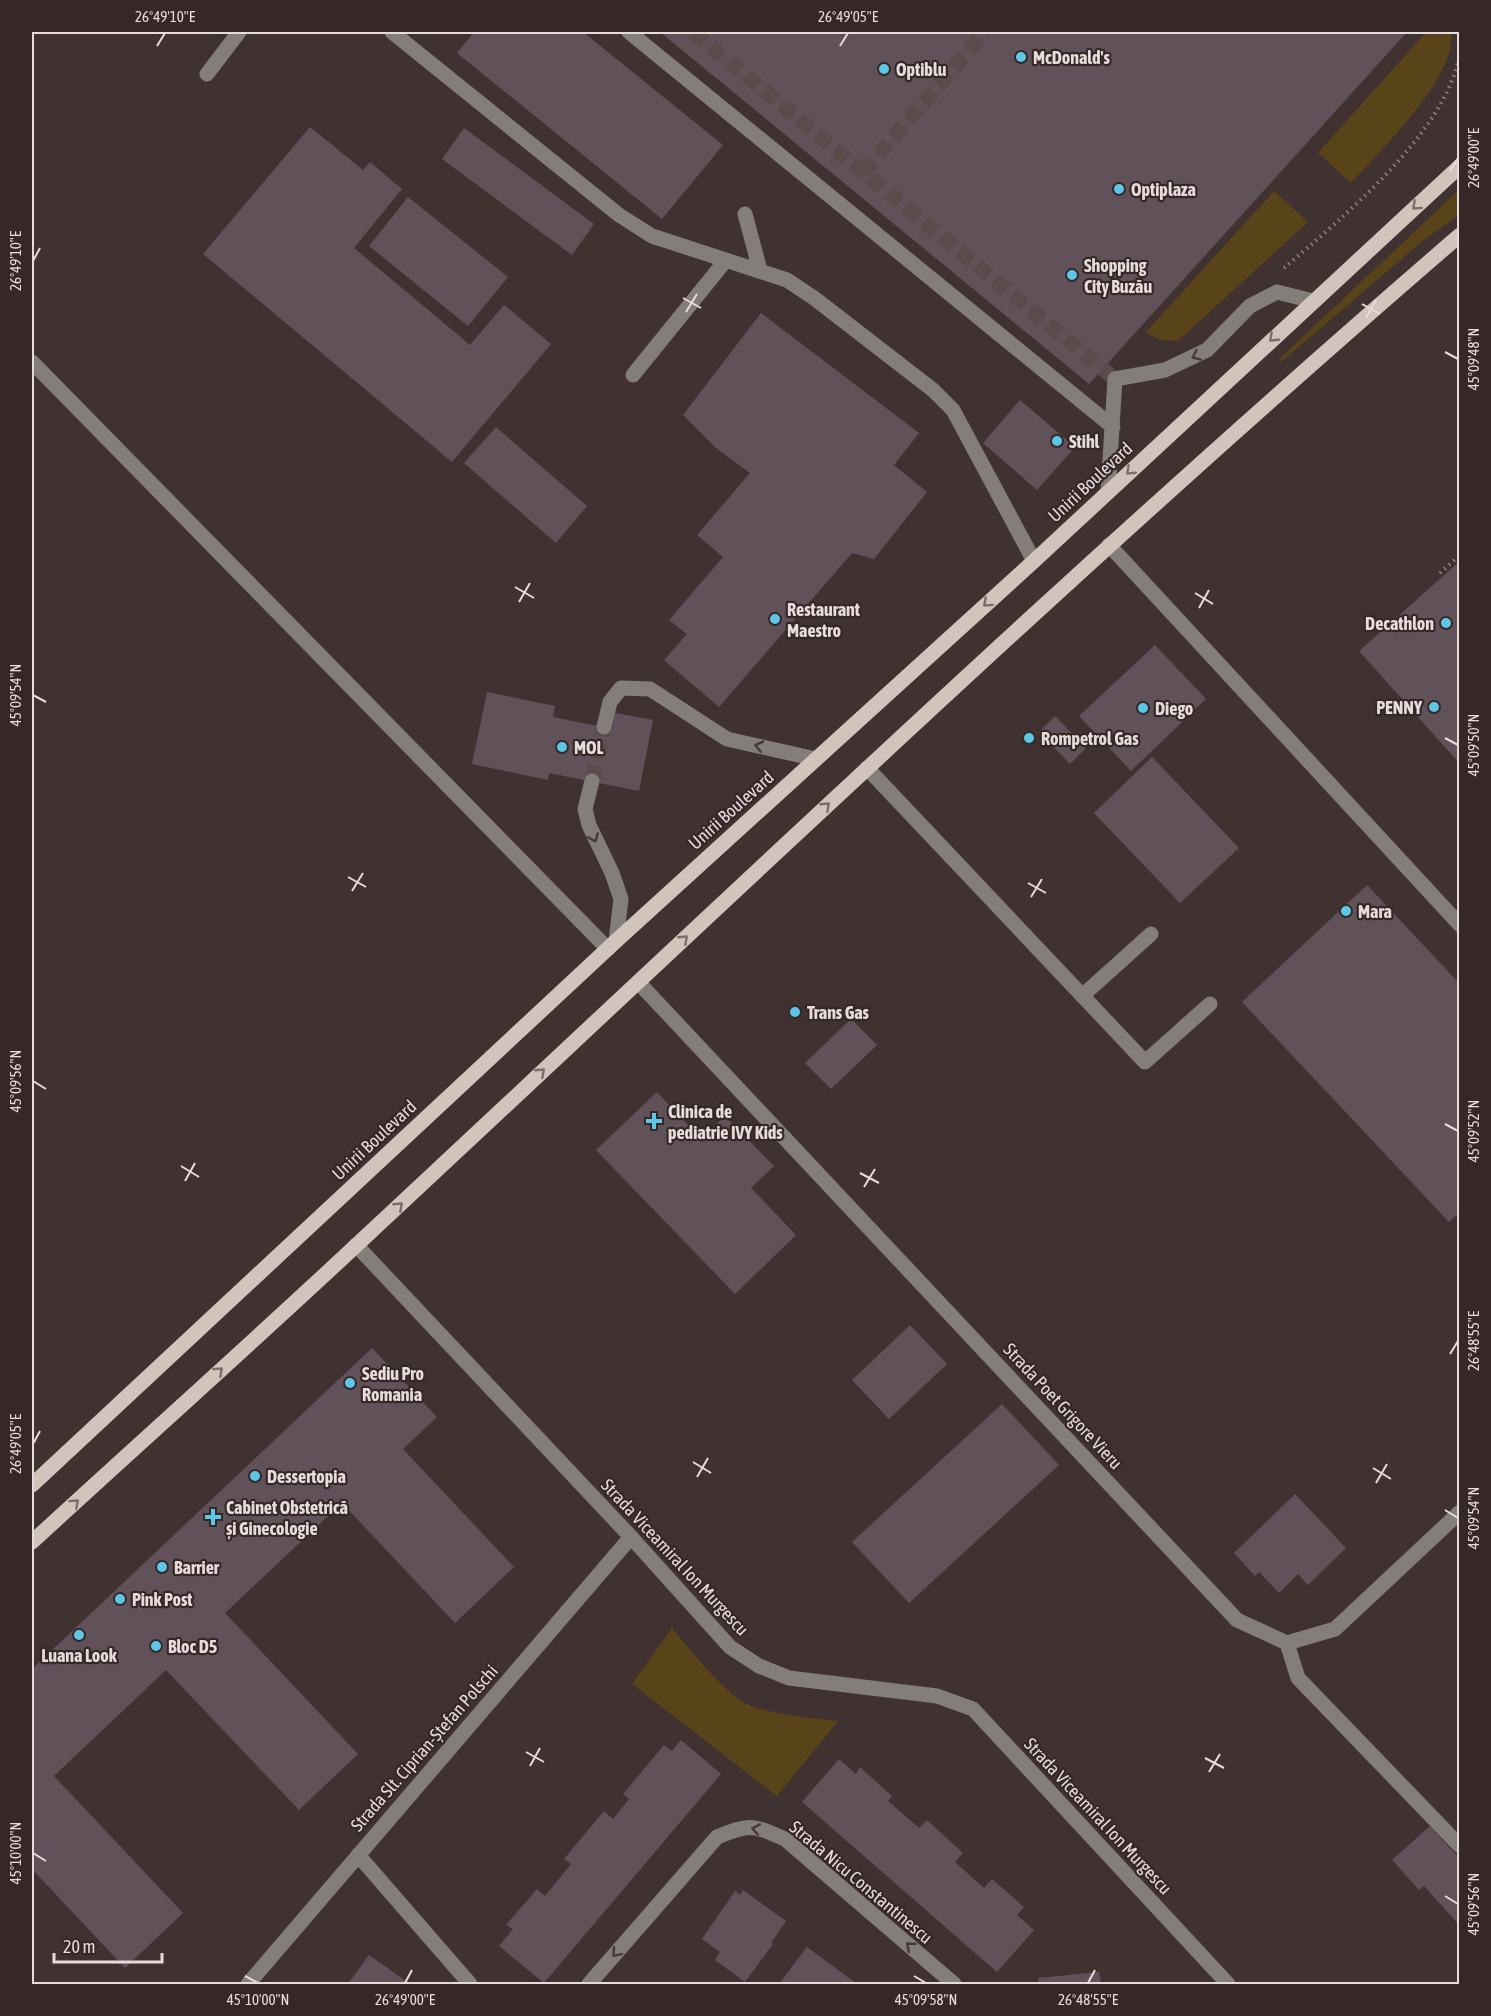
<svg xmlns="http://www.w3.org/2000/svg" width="1491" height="2016" viewBox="0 0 1491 2016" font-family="'Asap Condensed',sans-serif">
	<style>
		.green { fill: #594419 }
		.building { fill: #615259 }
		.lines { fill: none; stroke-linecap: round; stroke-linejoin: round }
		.minor-tunnel { stroke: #5a4c4b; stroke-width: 15; stroke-dasharray: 15 8; stroke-linecap: butt }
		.path { stroke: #908383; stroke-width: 4; stroke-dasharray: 1.5 4.5; stroke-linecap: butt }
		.minor { stroke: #847e7a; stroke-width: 15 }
		.major { stroke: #d2c4bd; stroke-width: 15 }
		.oneway { stroke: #7d6e6b }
		.oneway2 { stroke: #463938 }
		.ticks { fill: none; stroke: #e6dcdb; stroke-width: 2 }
		.poi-dot { fill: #5dc7e8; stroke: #372828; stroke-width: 2 }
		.labels { text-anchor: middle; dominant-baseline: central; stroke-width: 4.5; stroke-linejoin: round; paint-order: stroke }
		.poi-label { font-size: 18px; font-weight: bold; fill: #e6dcdb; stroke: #372828; text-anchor: start }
		.street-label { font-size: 18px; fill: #e6dcdb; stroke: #372828 }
		.neatline { fill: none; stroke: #e6dcdb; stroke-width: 2 }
		.ticks-label { font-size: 15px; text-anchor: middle; fill: #e6dcdb }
	</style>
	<rect width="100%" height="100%" fill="#413232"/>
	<path class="green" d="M 1426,32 L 1451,32 C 1457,77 1380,151 1351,183 L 1318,153 Z
		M 1459,190 L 1459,215 L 1425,239 L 1281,362 L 1279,359 Z
		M 1274,191 L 1308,222 L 1179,340 C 1166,341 1157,340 1146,332 Z
		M 672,1628 C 688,1647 726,1695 747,1704 C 771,1715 812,1718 838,1721 L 777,1796 L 632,1684 Z"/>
	<path class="building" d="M 474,32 L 583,32 L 723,145 L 662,219 L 457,53 Z
		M 660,32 L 1407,32 L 1089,384 Z
		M 310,127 L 363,170 L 370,162 L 402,189 L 354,248 L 470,345 L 504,305 L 551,344 L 452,462 L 203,254 Z
		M 464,128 L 594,224 L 572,255 L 442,159 Z
		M 408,197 L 508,277 L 468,326 L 369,246 Z
		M 761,313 L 919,433 L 894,465 L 927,492 L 874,559 L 852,553 L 719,707 L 664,660 L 687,634 L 669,620 L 723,557 L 697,535 L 750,473 L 716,448 L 683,415 Z
		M 1020,400 L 1075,447 L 1037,490 L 983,443 Z
		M 496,427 L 587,506 L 556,543 L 464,463 Z
		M 1460,561 L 1460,764 L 1359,651 Z
		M 1155,645 L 1206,699 L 1131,771 L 1079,716 Z
		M 487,692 L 555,706 L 553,717 L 612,729 L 615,713 L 653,720 L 639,791 L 549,773 L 548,780 L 472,764 Z
		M 1055,716 L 1086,748 L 1070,764 L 1039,732 Z
		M 1152,757 L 1239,848 L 1180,903 L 1094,813 Z
		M 1367,885 L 1460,984 L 1460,1212 L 1449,1222 L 1242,1002 Z
		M 851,1019 L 877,1045 L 831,1089 L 805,1063 Z
		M 657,1092 L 701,1139 L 725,1116 L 774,1166 L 751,1188 L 796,1235 L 735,1294 L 596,1150 Z
		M 910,1325 L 947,1364 L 889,1419 L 852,1380 Z
		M 372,1348 L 437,1417 L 403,1449 L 514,1567 L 455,1623 L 342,1503 L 225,1613 L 358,1754 L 299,1810 L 166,1670 L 54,1776 L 183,1913 L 125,1968 L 32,1869 L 32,1669 Z
		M 1002,1404 L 1059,1465 L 909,1603 L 852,1542 Z
		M 1295,1494 L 1346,1548 L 1308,1585 L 1298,1574 L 1279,1593 L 1259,1572 L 1255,1576 L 1234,1553 Z
		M 681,1740 L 721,1774 L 544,1983 L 499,1946 L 513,1929 L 506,1925 L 537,1889 L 545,1896 L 571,1864 L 564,1859 L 604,1811 L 613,1819 L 629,1799 L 623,1794 L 664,1745 L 672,1751 Z
		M 839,1759 L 856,1774 L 860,1767 L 892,1796 L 888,1801 L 919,1828 L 927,1820 L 963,1853 L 955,1862 L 984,1888 L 992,1879 L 1024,1907 L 1017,1915 L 1034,1930 L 997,1972 L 802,1802 Z
		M 1430,1826 L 1460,1859 L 1460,1926 L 1424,1886 L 1419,1890 L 1392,1860 Z
		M 743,1890 L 786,1921 L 771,1943 L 773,1944 L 745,1982 L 715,1960 L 720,1952 L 702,1939 L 735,1891 L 740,1895 Z
		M 807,1947 L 857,1984 L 779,1984 Z
		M 369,1955 L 410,1984 L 348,1984 Z
		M 1099,1972 L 1101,1984 L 1039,1984 L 1038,1978 Z"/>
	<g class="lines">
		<path class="minor-tunnel" d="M 693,32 L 1115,379
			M 863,172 L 985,32
			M 592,781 L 604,727"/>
		<path class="path" d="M 1284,268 C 1343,217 1445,134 1460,54
			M 1440,573 L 1460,555"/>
		<path class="minor" d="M 392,32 L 619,215 L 652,236 L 787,280 L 814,298 L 933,390 L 953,410 L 1034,561
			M 629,32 L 1113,427
			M 207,74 L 239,32
			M 745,214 L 760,270
			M 32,362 L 608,949
			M 633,375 L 726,260
			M 1108,492 L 1115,379 L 1165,370 L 1207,350 L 1250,306 L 1277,292 L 1313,301
			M 1109,545 L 1460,925
			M 604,727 L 610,702 L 621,688 L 650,689 L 727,739 L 816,759
			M 867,768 L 1145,1062 L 1210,1004
			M 592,781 L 585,809 L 589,825 L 612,873 L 621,899 L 616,941
			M 638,982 L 1237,1620 L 1287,1643 L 1298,1678 L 1460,1846
			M 1082,996 L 1151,934
			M 356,1245 L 631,1537 L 730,1647 L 759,1666 L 789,1678 L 937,1696 L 973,1709 L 1228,1984
			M 1287,1643 L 1335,1629 L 1460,1512
			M 358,1855 L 470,1984
			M 248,1984 L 631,1537
			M 589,1984 L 717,1837 C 751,1823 752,1825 785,1839 L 954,1984"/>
		<path class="major" d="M 32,1485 L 616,941 L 1034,561 L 1460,166
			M 32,1542 C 142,1441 253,1342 362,1240 C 725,902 1084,559 1460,235"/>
	</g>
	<defs><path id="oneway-chevron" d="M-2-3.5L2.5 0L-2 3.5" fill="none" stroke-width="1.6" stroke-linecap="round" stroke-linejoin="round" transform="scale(1.5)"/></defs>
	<g class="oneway">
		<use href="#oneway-chevron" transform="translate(1416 206) rotate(138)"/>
		<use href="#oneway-chevron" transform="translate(1273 338) rotate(137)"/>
		<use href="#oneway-chevron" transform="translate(1130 471) rotate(137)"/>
		<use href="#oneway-chevron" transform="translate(987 603) rotate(138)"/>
		<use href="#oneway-chevron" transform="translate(826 806) rotate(-43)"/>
		<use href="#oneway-chevron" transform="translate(684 939) rotate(-43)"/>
		<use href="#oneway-chevron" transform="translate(541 1072) rotate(-43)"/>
		<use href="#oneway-chevron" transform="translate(399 1206) rotate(-43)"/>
		<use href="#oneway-chevron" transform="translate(219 1371) rotate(-42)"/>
		<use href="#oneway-chevron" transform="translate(75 1503) rotate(-42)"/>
	</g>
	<g class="oneway2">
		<use href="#oneway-chevron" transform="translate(1196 356) rotate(156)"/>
		<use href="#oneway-chevron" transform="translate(759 746) rotate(-167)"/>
		<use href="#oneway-chevron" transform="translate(594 838) rotate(67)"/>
		<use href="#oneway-chevron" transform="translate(756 1829) rotate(-170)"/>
		<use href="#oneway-chevron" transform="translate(910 1946) rotate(-139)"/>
		<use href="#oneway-chevron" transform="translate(616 1953) rotate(131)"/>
	</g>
	<path class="ticks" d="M 157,46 L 165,33M 840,46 L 848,33M 1450,171 L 1458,158M 33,261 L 40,248M 683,298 L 701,308M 1362,304 L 1380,314M 686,312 L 697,294M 1366,318 L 1376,300M 1445,352 L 1458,359M 515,587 L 534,598M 1195,593 L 1213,604M 519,602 L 530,583M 1199,608 L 1209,590M 33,695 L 46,702M 1445,738 L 1458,745M 348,877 L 366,887M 1028,883 L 1046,893M 352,891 L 363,873M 1031,897 L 1042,879M 33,1081 L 46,1089M 1445,1124 L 1458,1131M 181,1166 L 199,1177M 860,1173 L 879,1183M 185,1181 L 195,1163M 864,1187 L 875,1169M 1450,1354 L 1458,1341M 33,1444 L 40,1431M 693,1462 L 711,1473M 1373,1468 L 1391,1479M 697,1477 L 708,1458M 1376,1483 L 1387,1464M 1445,1510 L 1458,1518M 526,1752 L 544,1762M 1205,1758 L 1224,1768M 530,1766 L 540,1748M 1209,1772 L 1220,1754M 33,1853 L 46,1861M 1445,1896 L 1458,1904M 245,1976 L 258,1983M 914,1976 L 926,1983M 405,1983 L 412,1970M 1088,1983 L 1095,1970"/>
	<g class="poi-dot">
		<circle cx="1021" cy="57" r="6"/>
		<circle cx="884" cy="69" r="6"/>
		<circle cx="1119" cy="189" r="6"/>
		<circle cx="1072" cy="275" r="6"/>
		<circle cx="1057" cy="441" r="6"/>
		<circle cx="775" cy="619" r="6"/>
		<circle cx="1446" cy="623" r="6"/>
		<circle cx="1434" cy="707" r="6"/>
		<circle cx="1143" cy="708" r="6"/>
		<circle cx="1029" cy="738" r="6"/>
		<circle cx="562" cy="747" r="6"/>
		<circle cx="1346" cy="911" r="6"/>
		<circle cx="795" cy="1012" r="6"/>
		<path d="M651 1112h6v6h6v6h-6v6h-6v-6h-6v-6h6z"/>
		<circle cx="350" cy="1383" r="6"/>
		<circle cx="255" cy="1476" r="6"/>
		<path d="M210 1508h6v6h6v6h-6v6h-6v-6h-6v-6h6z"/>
		<circle cx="162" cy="1567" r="6"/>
		<circle cx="120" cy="1599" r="6"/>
		<circle cx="79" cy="1635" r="6"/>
		<circle cx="156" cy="1646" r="6"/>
	</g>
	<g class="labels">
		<g class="poi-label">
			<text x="1033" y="57">McDonald's</text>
			<text x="896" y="69">Optiblu</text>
			<text x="1131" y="189">Optiplaza</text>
			<text x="1084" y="265">Shopping<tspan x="1084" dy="21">City Buzău</tspan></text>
			<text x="1069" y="441">Stihl</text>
			<text x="787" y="609">Restaurant<tspan x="787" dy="21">Maestro</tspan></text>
			<text x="1434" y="623" text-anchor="end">Decathlon</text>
			<text x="1422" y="707" text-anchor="end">PENNY</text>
			<text x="1155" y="708">Diego</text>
			<text x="1041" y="738">Rompetrol Gas</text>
			<text x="574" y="747">MOL</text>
			<text x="1358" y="911">Mara</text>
			<text x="807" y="1012">Trans Gas</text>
			<text x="668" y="1111">Clinica de<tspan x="668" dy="21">pediatrie IVY Kids</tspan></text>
			<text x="362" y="1373">Sediu Pro<tspan x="362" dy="21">Romania</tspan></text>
			<text x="267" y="1476">Dessertopia</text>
			<text x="226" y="1507">Cabinet Obstetrică<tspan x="226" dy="21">și Ginecologie</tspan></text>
			<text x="174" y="1567">Barrier</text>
			<text x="132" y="1599">Pink Post</text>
			<text x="168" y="1646">Bloc D5</text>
			<text x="79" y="1655" text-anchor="middle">Luana Look</text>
		</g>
		<g class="street-label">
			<text transform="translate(1090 482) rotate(-43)">Unirii Boulevard</text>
			<text transform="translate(731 810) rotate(-42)">Unirii Boulevard</text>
			<text transform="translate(374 1140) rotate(-43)">Unirii Boulevard</text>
			<text transform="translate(1063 1406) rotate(47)">Strada Poet Grigore Vieru</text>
			<text transform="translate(675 1557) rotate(47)">Strada Viceamiral Ion Murgescu</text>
			<text transform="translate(424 1748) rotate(-49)">Strada Slt. Ciprian-Ștefan Polschi</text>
			<text transform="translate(1098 1816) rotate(47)">Strada Viceamiral Ion Murgescu</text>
			<text transform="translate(861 1882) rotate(40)">Strada Nicu Constantinescu</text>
		</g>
	</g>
	<rect width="1491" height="2016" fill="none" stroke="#372828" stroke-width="66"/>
	<path d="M54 1953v9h108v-9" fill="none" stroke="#e6dcdb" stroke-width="3"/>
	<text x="63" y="1953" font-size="18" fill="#e6dcdb" stroke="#372828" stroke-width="4.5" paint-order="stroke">20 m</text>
	<rect x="33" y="33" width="1425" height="1950" class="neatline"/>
	<g class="ticks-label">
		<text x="165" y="22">26°49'10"E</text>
		<text x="848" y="22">26°49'05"E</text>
		<text transform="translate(1474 158) rotate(-90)" y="5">26°49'00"E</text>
		<text transform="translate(16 261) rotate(-90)" y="5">26°49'10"E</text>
		<text transform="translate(1474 359) rotate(-90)" y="5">45°09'48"N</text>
		<text transform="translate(16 695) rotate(-90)" y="5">45°09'54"N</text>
		<text transform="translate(1474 745) rotate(-90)" y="5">45°09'50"N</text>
		<text transform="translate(16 1081) rotate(-90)" y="5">45°09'56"N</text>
		<text transform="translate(1474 1131) rotate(-90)" y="5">45°09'52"N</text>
		<text transform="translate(1474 1341) rotate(-90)" y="5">26°48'55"E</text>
		<text transform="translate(16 1444) rotate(-90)" y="5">26°49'05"E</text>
		<text transform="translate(1474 1518) rotate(-90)" y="5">45°09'54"N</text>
		<text transform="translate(16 1853) rotate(-90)" y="5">45°10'00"N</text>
		<text transform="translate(1474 1904) rotate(-90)" y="5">45°09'56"N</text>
		<text x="258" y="2005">45°10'00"N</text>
		<text x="405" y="2005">26°49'00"E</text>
		<text x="926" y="2005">45°09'58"N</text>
		<text x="1088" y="2005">26°48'55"E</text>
	</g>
</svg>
